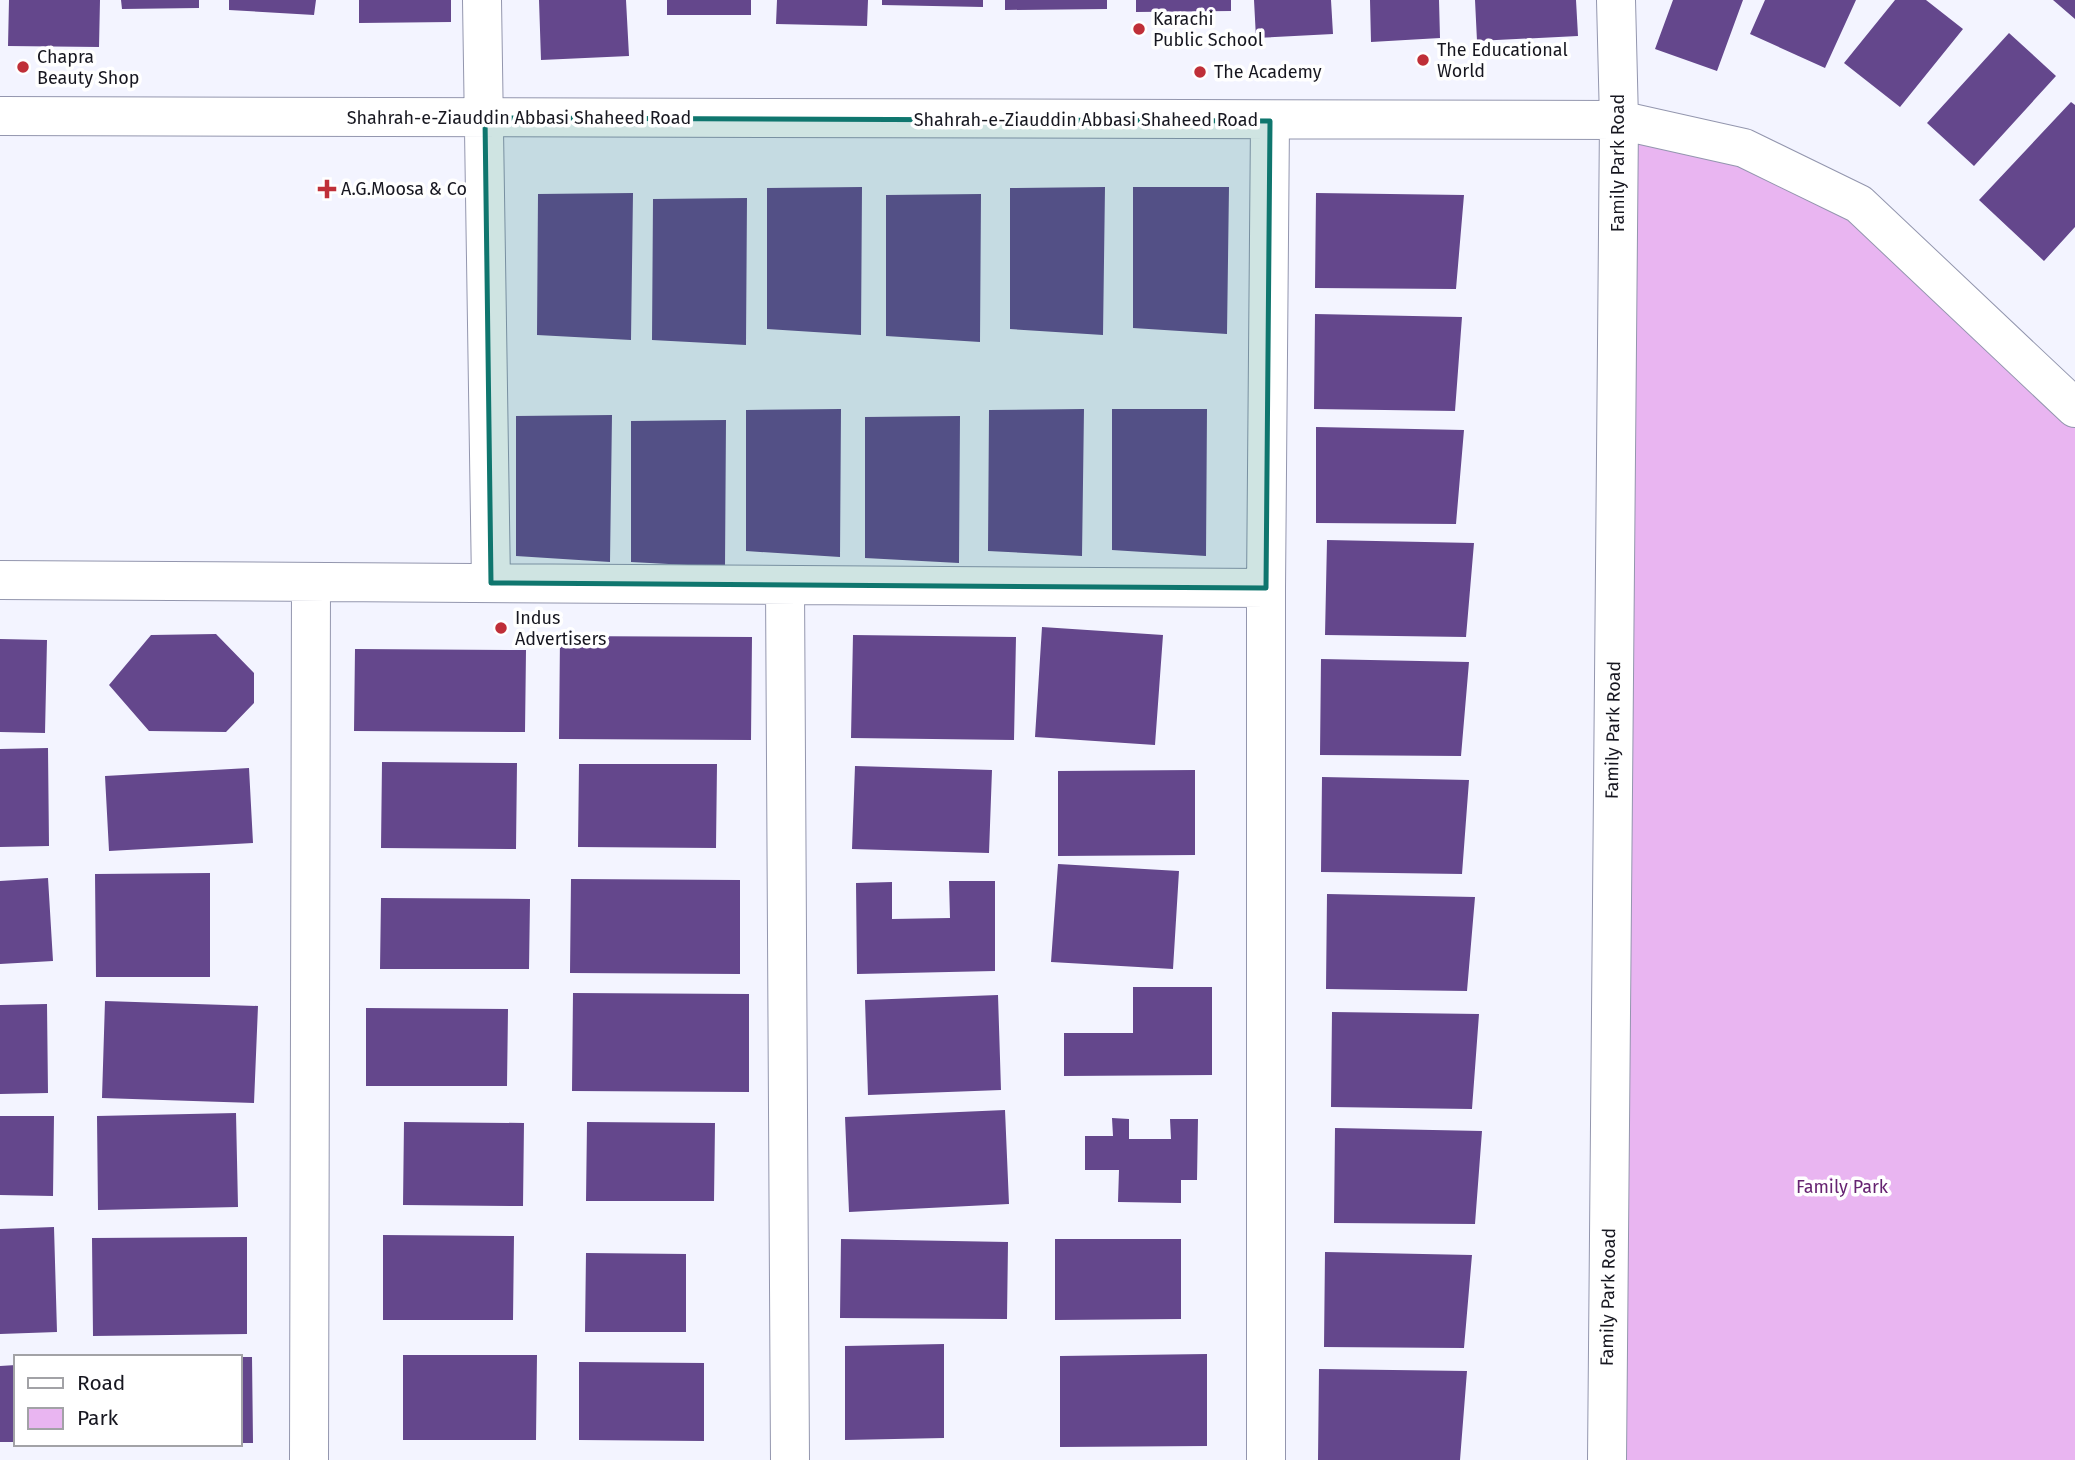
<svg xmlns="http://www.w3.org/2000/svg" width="2075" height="1460" viewBox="0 0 2075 1460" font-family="'Fira Sans',sans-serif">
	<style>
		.green { fill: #e9b5f1 }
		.building { fill: #64478c }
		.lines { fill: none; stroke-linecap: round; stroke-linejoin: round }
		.minor-casing { stroke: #9396ae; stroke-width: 40 }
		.minor { stroke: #fff; stroke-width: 38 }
		.marked { fill: #0f766e; fill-opacity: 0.2; stroke: #0f766e; stroke-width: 5; stroke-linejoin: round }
		.poi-dot { fill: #bf2f38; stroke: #fff; stroke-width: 2.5 }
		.labels { text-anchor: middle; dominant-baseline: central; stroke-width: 7; stroke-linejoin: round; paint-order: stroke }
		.poi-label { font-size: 18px; fill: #171720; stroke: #fff; text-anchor: start }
		.street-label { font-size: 18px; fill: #171720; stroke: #fff }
		.park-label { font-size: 18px; fill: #662371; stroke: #fff }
	</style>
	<rect width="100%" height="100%" fill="#f3f4ff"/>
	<path class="green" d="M 1619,120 L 1859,204 L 2075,411 L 2075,1460 L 1607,1460 Z"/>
	<path class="building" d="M 9,0 L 100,0 L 99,47 L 8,46 Z
		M 121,0 L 199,0 L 199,8 L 122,9 Z
		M 229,0 L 316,0 L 314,15 L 229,10 Z
		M 359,0 L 451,0 L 451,22 L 359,23 Z
		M 539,0 L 626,0 L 629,56 L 541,60 Z
		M 667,0 L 751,0 L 751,15 L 667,15 Z
		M 777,0 L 868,0 L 867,26 L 776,24 Z
		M 882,0 L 983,0 L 983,7 L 882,5 Z
		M 1005,0 L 1107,0 L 1107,9 L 1005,10 Z
		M 1136,0 L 1231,0 L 1231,11 L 1136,12 Z
		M 1254,0 L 1331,0 L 1333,34 L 1256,38 Z
		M 1370,0 L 1439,0 L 1440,38 L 1371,42 Z
		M 1475,0 L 1576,0 L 1578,36 L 1477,41 Z
		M 1673,0 L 1743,0 L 1717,71 L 1655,49 Z
		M 1765,0 L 1856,0 L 1825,68 L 1750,34 Z
		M 1895,0 L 1926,0 L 1963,29 L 1900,107 L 1844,63 Z
		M 2053,0 L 2075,0 L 2075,19 Z
		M 2009,33 L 2056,76 L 1974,166 L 1927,123 Z
		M 2071,102 L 2075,105 L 2075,227 L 2044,261 L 1979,200 Z
		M 862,187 L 861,335 L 767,329 L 767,188 Z
		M 1105,187 L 1103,335 L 1010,329 L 1010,188 Z
		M 1133,187 L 1229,187 L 1227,334 L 1133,328 Z
		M 633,193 L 631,340 L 537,335 L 538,194 Z
		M 1316,193 L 1464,195 L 1456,289 L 1315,288 Z
		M 981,194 L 980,342 L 886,336 L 886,195 Z
		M 747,198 L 746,345 L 652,340 L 653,199 Z
		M 1315,314 L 1462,317 L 1455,411 L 1314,409 Z
		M 841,409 L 840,557 L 746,551 L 746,410 Z
		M 1084,409 L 1082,556 L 988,551 L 989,410 Z
		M 1112,409 L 1207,409 L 1206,556 L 1112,550 Z
		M 612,415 L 610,562 L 516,556 L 516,416 Z
		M 960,416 L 959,563 L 865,558 L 865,417 Z
		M 726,420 L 725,567 L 631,562 L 631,421 Z
		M 1316,427 L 1464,430 L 1456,524 L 1316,523 Z
		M 1327,540 L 1474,543 L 1466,637 L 1325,635 Z
		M 1042,627 L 1163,635 L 1155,745 L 1035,737 Z
		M 216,634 L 254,673 L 254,703 L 226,732 L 149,731 L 109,685 L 151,635 Z
		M 853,635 L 1016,637 L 1014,740 L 851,738 Z
		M 560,636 L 752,637 L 751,740 L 559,739 Z
		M 0,639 L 47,640 L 45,733 L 0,732 Z
		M 355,649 L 526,650 L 525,732 L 354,731 Z
		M 1321,659 L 1469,662 L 1461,756 L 1320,755 Z
		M 48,748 L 49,846 L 0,847 L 0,749 Z
		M 382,762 L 517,763 L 516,849 L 381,848 Z
		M 579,764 L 717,764 L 716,848 L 578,847 Z
		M 855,766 L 992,770 L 989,853 L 852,849 Z
		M 249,768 L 253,843 L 109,851 L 105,776 Z
		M 1195,770 L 1195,855 L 1058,856 L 1058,771 Z
		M 1322,777 L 1469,780 L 1462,874 L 1321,872 Z
		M 1058,864 L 1179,871 L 1173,969 L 1051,962 Z
		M 210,873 L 210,977 L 96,977 L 95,874 Z
		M 48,878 L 53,961 L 0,964 L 0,881 Z
		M 571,879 L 740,880 L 740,974 L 570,973 Z
		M 949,881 L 995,881 L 995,971 L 857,974 L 856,883 L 892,882 L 892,919 L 950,918 Z
		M 1327,894 L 1475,897 L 1467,991 L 1326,989 Z
		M 381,898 L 530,899 L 529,969 L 380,969 Z
		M 1133,987 L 1212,987 L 1212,1075 L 1064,1076 L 1064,1033 L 1133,1033 Z
		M 573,993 L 749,994 L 749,1092 L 572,1091 Z
		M 998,995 L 1001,1090 L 868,1095 L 865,1000 Z
		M 105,1001 L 258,1006 L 254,1103 L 102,1098 Z
		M 47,1004 L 48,1093 L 0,1094 L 0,1005 Z
		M 366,1008 L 508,1009 L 507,1086 L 366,1086 Z
		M 1332,1012 L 1479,1014 L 1472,1109 L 1331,1107 Z
		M 1005,1110 L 1009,1204 L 849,1212 L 845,1117 Z
		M 236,1113 L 238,1207 L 98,1210 L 97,1116 Z
		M 0,1116 L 54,1116 L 53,1196 L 0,1195 Z
		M 1112,1118 L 1129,1119 L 1129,1139 L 1171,1139 L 1170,1119 L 1198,1119 L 1197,1180 L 1181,1180 L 1181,1203 L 1118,1202 L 1119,1170 L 1085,1170 L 1085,1136 L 1113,1136 Z
		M 404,1122 L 524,1123 L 523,1206 L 403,1205 Z
		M 587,1122 L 715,1123 L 714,1201 L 586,1201 Z
		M 1335,1128 L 1482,1131 L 1475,1224 L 1334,1223 Z
		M 54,1227 L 57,1332 L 0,1334 L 0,1229 Z
		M 383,1235 L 514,1236 L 513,1320 L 383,1320 Z
		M 247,1237 L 247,1334 L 93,1336 L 92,1238 Z
		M 841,1239 L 1008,1242 L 1007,1319 L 840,1318 Z
		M 1055,1239 L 1181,1239 L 1181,1319 L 1055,1320 Z
		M 1325,1252 L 1472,1255 L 1464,1348 L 1324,1347 Z
		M 586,1253 L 686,1254 L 686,1332 L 585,1332 Z
		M 944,1344 L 944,1438 L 845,1440 L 845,1346 Z
		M 1207,1354 L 1207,1446 L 1060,1447 L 1060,1356 Z
		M 403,1355 L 537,1355 L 536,1440 L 403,1440 Z
		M 240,1357 L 252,1357 L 253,1443 L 240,1443 Z
		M 579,1362 L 704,1363 L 704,1441 L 579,1440 Z
		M 16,1365 L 16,1442 L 0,1442 L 0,1366 Z
		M 1319,1369 L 1467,1371 L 1460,1460 L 1318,1460 Z"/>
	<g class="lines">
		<defs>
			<path id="minor" d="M 482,0 L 491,583
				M 0,116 L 1619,120 L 1744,148 L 1859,204 L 2075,408
				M 0,580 L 1266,588
				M 785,585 L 790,1460
				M 309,1460 L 311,582
				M 1266,1460 L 1266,588 L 1270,121
				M 1607,1460 L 1619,120 L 1616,0"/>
		</defs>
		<use href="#minor" class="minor-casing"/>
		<use href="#minor" class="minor"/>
	</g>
	<path class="marked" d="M 485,118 L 1270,121 L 1266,588 L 491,583 Z"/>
	<g class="poi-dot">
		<circle cx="1139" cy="29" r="7"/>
		<circle cx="1423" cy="60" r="7"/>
		<circle cx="23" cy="67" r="7"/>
		<circle cx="1200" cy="72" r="7"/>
		<path d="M323.5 178.5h7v7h7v7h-7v7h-7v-7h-7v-7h7z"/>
		<circle cx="501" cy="628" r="7"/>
	</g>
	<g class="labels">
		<g class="poi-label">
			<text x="1153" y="19">Karachi<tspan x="1153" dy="21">Public School</tspan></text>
			<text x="1437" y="50">The Educational<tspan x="1437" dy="21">World</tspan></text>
			<text x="37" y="57">Chapra<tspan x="37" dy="21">Beauty Shop</tspan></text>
			<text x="1214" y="72">The Academy</text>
			<text x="341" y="189">A.G.Moosa &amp; Co</text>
			<text x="515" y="618">Indus<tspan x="515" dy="21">Advertisers</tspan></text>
		</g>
		<g class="street-label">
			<text x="519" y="118">Shahrah-e-Ziauddin Abbasi Shaheed Road</text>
			<text x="1086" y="120">Shahrah-e-Ziauddin Abbasi Shaheed Road</text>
			<text transform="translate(1618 163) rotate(-90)">Family Park Road</text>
			<text transform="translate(1613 730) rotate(-89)">Family Park Road</text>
			<text transform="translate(1608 1297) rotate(-89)">Family Park Road</text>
		</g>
		<g class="park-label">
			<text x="1842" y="1187">Family Park</text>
		</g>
	</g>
	<rect x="14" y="1355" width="228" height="91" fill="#ffffff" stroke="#a2a2a6" stroke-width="2"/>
	<rect x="28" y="1378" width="35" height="10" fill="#ffffff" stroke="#a2a2a6" stroke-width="2"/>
	<text x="77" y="1390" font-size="21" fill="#171720">Road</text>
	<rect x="28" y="1408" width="35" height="21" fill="#e9b5f1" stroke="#a2a2a6" stroke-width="2"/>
	<text x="77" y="1425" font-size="21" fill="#171720">Park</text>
</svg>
